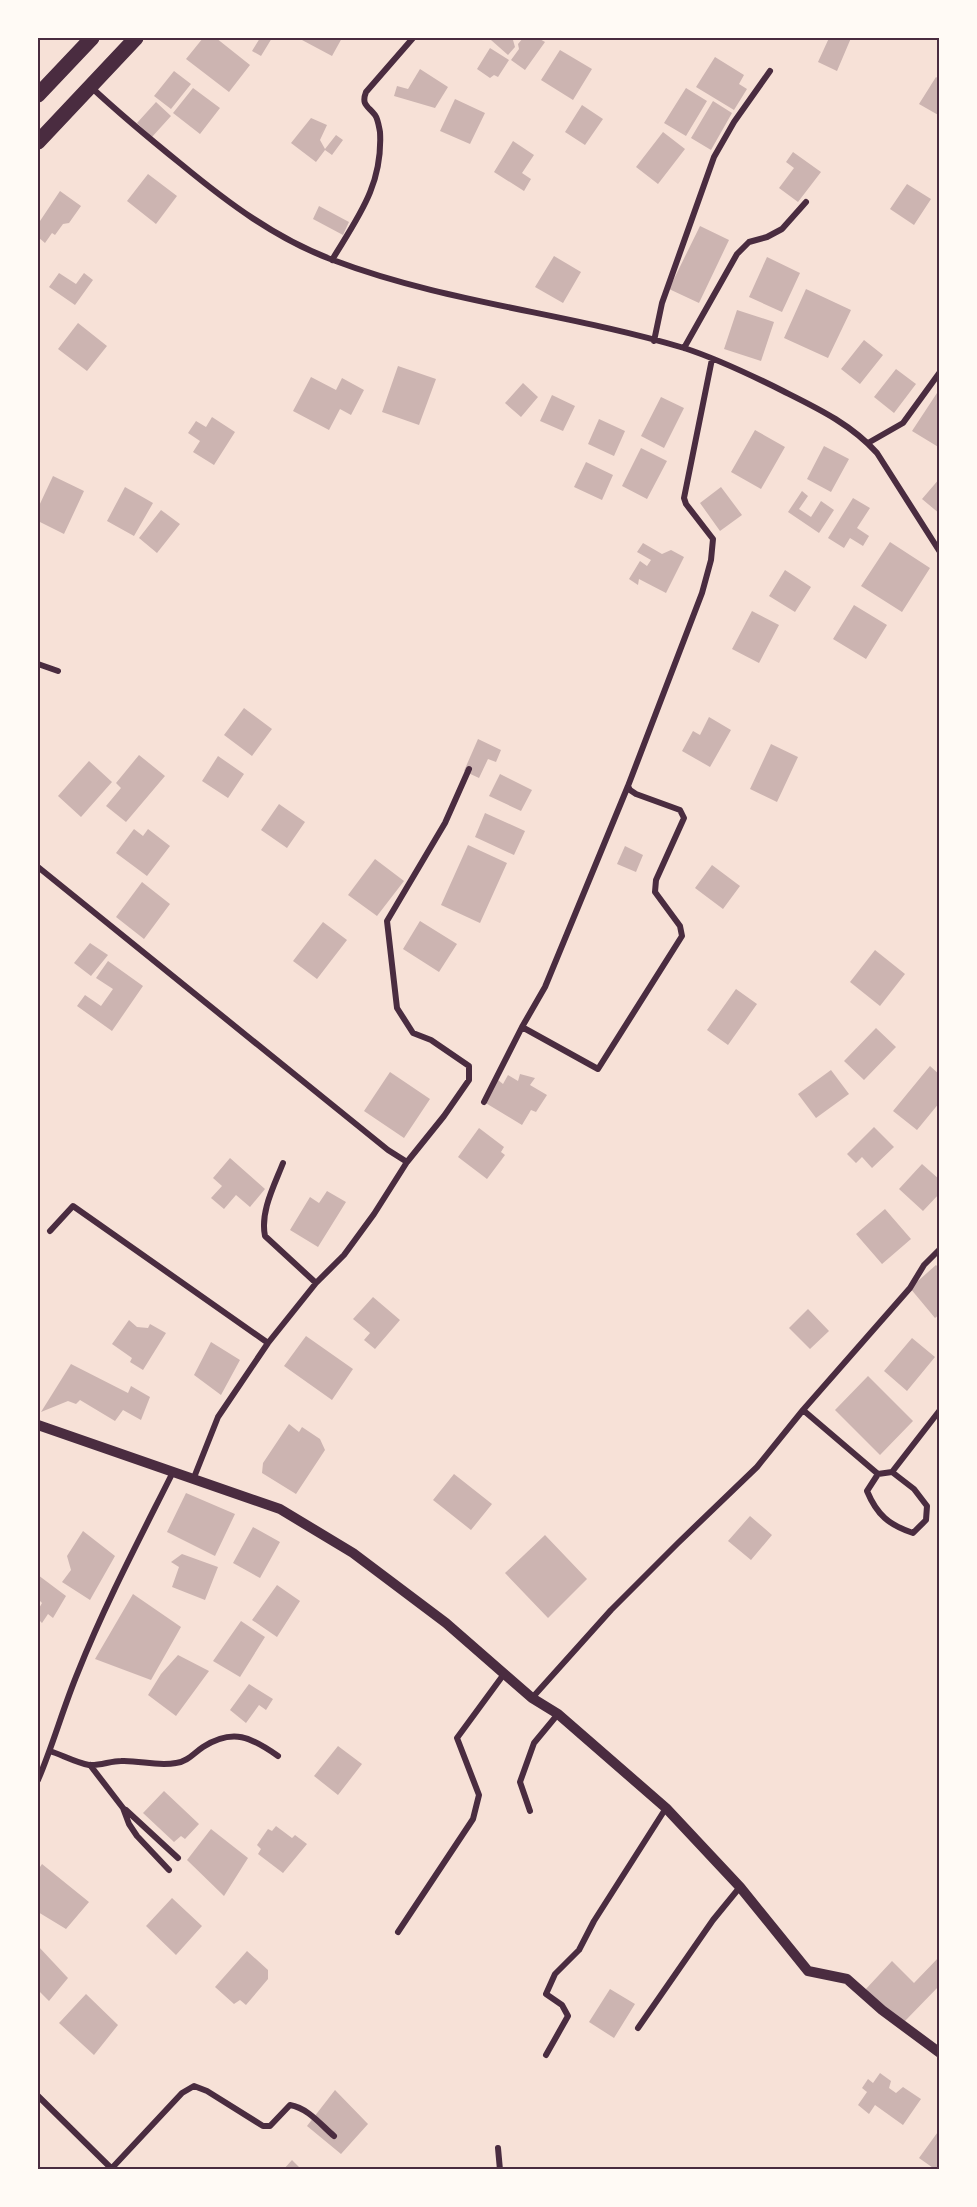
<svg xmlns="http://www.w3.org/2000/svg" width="977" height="2207" viewBox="0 0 977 2207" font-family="Karla,sans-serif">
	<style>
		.building { fill: #ccb4b1 }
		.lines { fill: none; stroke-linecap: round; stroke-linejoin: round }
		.minor { stroke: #4a2c40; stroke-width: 6 }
		.tertiary { stroke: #4a2c40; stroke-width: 10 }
		.trunk { stroke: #4a2c40; stroke-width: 15 }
		.neatline { fill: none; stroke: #4a2c40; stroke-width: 2 }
	</style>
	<rect width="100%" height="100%" fill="#f7e1d7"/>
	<path class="building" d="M 203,38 L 216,38 L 250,65 L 229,92 L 186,59 Z
		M 260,38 L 272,38 L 261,56 L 252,51 Z
		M 303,38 L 342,38 L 332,56 L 302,40 Z
		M 493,38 L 515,38 L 513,40 L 515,47 L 508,55 L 491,40 Z
		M 523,38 L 538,38 L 545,42 L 525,70 L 511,60 L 519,49 L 518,44 Z
		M 829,38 L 851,38 L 837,71 L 818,62 Z
		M 490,48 L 509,60 L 498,77 L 494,75 L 490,78 L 477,69 Z
		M 560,50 L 592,69 L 573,100 L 541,80 Z
		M 715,57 L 744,75 L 739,84 L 747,89 L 734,110 L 696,87 Z
		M 420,69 L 448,87 L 435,108 L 394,96 L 397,86 L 408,89 Z
		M 174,71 L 191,84 L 171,109 L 154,96 Z
		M 936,77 L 940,80 L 940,116 L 919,104 Z
		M 193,88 L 220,108 L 200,134 L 173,113 Z
		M 686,88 L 707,101 L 686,136 L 664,123 Z
		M 455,99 L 485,113 L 470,144 L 440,131 Z
		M 713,101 L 732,113 L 711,150 L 691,138 Z
		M 156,102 L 171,116 L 152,137 L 137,123 Z
		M 582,105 L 603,119 L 585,145 L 565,132 Z
		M 311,118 L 327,125 L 320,140 L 325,149 L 336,135 L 343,140 L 332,155 L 325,150 L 316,162 L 291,143 Z
		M 663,132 L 685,149 L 658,184 L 636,167 Z
		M 513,141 L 534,155 L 522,173 L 531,179 L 524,191 L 494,172 Z
		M 793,152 L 821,172 L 798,202 L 779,188 L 794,168 L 786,162 Z
		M 148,174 L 177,196 L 156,224 L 127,201 Z
		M 907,184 L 931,199 L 914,225 L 890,209 Z
		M 60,191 L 81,206 L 69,223 L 63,224 L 55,235 L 52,233 L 45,243 L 38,237 L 38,224 Z
		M 319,206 L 349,222 L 343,235 L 313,219 Z
		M 700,226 L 729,240 L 699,303 L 669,289 Z
		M 554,256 L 581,272 L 563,303 L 535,287 Z
		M 767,257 L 800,273 L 782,312 L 749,297 Z
		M 59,273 L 76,284 L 84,273 L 93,280 L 75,305 L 49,287 Z
		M 806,289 L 851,310 L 828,358 L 784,338 Z
		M 737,310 L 774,322 L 761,361 L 724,349 Z
		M 78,323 L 107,346 L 87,371 L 58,349 Z
		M 864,340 L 883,355 L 860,384 L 841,369 Z
		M 398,366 L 436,379 L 419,425 L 382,412 Z
		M 896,369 L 916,384 L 894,413 L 874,397 Z
		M 311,377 L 336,390 L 342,378 L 364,390 L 351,415 L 340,409 L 329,430 L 293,411 Z
		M 523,383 L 538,397 L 521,417 L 505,403 Z
		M 937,393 L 940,394 L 940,448 L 912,431 Z
		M 552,395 L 575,406 L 563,431 L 540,421 Z
		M 661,397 L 684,408 L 664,448 L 641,436 Z
		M 212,417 L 235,432 L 214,465 L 193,452 L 200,441 L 188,433 L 196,421 L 206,427 Z
		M 599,419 L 625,431 L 614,456 L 588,444 Z
		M 755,430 L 785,447 L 761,489 L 731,472 Z
		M 824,446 L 849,459 L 831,492 L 807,479 Z
		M 641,448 L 667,461 L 647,499 L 622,486 Z
		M 586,462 L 613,475 L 602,500 L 574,487 Z
		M 53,476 L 84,491 L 64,534 L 38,521 L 38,508 Z
		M 940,478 L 940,514 L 922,499 Z
		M 125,487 L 153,503 L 134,536 L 107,521 Z
		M 721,487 L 742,515 L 720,531 L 700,503 Z
		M 802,491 L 808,496 L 799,509 L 811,517 L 821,501 L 834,510 L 819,533 L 788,512 Z
		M 853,498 L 870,508 L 857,528 L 869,536 L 863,546 L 850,538 L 844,548 L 828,538 Z
		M 161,510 L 180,524 L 157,553 L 139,538 Z
		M 890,542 L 930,568 L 902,612 L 861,586 Z
		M 643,543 L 662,554 L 671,550 L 684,557 L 666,593 L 639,579 L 638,585 L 629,579 L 640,561 L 647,566 L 651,560 L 637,552 Z
		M 785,570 L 811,587 L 795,612 L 769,596 Z
		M 854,605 L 887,625 L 866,659 L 833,639 Z
		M 752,611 L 779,625 L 759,663 L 732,649 Z
		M 244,708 L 272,729 L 252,756 L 224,735 Z
		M 709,717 L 731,730 L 710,767 L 682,751 L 693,731 L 700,735 Z
		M 478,739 L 501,750 L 496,762 L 488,759 L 479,778 L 464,771 Z
		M 771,744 L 798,757 L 777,802 L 750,789 Z
		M 139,755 L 165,776 L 126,822 L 106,806 L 121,788 L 116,783 Z
		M 218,756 L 244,774 L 228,798 L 202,781 Z
		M 89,761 L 112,782 L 81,817 L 58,796 Z
		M 500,774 L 532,790 L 521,811 L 489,796 Z
		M 279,804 L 305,822 L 287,848 L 261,830 Z
		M 485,813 L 525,831 L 514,855 L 475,837 Z
		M 134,829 L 143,836 L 148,829 L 170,846 L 147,876 L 116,853 Z
		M 468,845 L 507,863 L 480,923 L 441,905 Z
		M 625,846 L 643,855 L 636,872 L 617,864 Z
		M 375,859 L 404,881 L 377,916 L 348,895 Z
		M 712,865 L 740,886 L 723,909 L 695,888 Z
		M 142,882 L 170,904 L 144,939 L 116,917 Z
		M 420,921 L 457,944 L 439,972 L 403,949 Z
		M 323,922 L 347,940 L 317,979 L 293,961 Z
		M 90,943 L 108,955 L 91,976 L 74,963 Z
		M 875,950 L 905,974 L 880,1006 L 850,982 Z
		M 108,961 L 143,986 L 112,1031 L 77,1006 L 85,995 L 101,1006 L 113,989 L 96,978 Z
		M 736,989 L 757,1004 L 728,1045 L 707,1030 Z
		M 876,1028 L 896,1047 L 864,1080 L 844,1061 Z
		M 930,1066 L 940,1075 L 940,1102 L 917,1130 L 893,1111 Z
		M 831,1070 L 849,1094 L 816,1118 L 798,1094 Z
		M 390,1072 L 430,1099 L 404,1138 L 364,1111 Z
		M 520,1074 L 535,1078 L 530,1085 L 547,1095 L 536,1112 L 531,1110 L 522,1125 L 484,1102 L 498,1080 L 503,1084 L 508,1075 L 518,1081 Z
		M 874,1127 L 894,1147 L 872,1168 L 862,1157 L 856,1163 L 847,1154 Z
		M 479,1128 L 504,1147 L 501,1152 L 505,1155 L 487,1179 L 458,1157 Z
		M 230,1158 L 265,1189 L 250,1207 L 236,1195 L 224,1209 L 211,1198 L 222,1186 L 213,1178 Z
		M 922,1164 L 940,1180 L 940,1193 L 923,1211 L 899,1189 Z
		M 327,1191 L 346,1202 L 318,1247 L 290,1230 L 310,1197 L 319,1203 Z
		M 885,1209 L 911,1239 L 882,1264 L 856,1234 Z
		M 936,1265 L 940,1269 L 940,1314 L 935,1318 L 910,1288 Z
		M 373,1297 L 400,1320 L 375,1349 L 364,1340 L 370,1333 L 353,1319 Z
		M 808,1309 L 829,1331 L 810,1349 L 789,1328 Z
		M 129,1320 L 137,1327 L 148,1328 L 150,1324 L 166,1333 L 143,1370 L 130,1362 L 132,1358 L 112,1344 Z
		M 306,1336 L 353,1369 L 332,1400 L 284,1366 Z
		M 912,1338 L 935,1357 L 907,1391 L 884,1371 Z
		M 211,1342 L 240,1360 L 221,1395 L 194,1375 Z
		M 71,1364 L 128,1393 L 131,1386 L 150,1397 L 141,1420 L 123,1410 L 115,1421 L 80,1400 L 76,1404 L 68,1401 L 41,1412 Z
		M 868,1376 L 913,1421 L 880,1455 L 835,1410 Z
		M 289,1424 L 299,1432 L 302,1427 L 320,1439 L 325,1450 L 296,1494 L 262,1473 L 263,1463 Z
		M 454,1474 L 492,1504 L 471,1530 L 433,1500 Z
		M 186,1493 L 235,1514 L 215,1556 L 167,1532 Z
		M 750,1516 L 772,1535 L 751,1560 L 728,1541 Z
		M 253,1527 L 280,1542 L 260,1578 L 233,1563 Z
		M 83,1531 L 115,1556 L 90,1600 L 62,1582 L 71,1570 L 67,1556 Z
		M 545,1535 L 587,1579 L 548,1618 L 505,1573 Z
		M 182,1554 L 218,1567 L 205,1600 L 172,1587 L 179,1567 L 171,1562 Z
		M 38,1575 L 66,1596 L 53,1618 L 48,1614 L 42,1623 L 38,1619 L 38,1610 L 42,1603 L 38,1599 Z
		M 277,1585 L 300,1601 L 277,1637 L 252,1620 Z
		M 133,1594 L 181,1627 L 151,1680 L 95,1659 Z
		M 241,1621 L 265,1637 L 240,1677 L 213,1661 Z
		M 178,1655 L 209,1671 L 176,1716 L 148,1695 L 161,1674 Z
		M 249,1684 L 273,1699 L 266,1710 L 259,1705 L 246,1723 L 230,1710 Z
		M 338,1746 L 362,1764 L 338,1795 L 314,1776 Z
		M 164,1791 L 199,1824 L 185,1839 L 181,1836 L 174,1842 L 143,1813 Z
		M 276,1826 L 292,1838 L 295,1835 L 307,1844 L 283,1873 L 258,1854 L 261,1849 L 257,1845 L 268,1829 L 272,1831 Z
		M 211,1829 L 248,1858 L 224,1896 L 187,1860 Z
		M 42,1864 L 89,1902 L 66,1929 L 38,1912 L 38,1870 Z
		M 172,1898 L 202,1926 L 176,1955 L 146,1926 Z
		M 38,1946 L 68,1978 L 49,2001 L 38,1990 Z
		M 247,1951 L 268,1970 L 268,1979 L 246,2005 L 240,2000 L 234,2004 L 215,1987 Z
		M 940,1956 L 940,1985 L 904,2022 L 865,1990 L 892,1961 L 914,1983 Z
		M 610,1989 L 635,2004 L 614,2038 L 589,2022 Z
		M 86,1994 L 118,2025 L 94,2055 L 59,2023 Z
		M 880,2073 L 891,2081 L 889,2088 L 896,2093 L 903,2087 L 921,2099 L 903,2125 L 875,2105 L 869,2114 L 858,2105 L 867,2092 L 862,2088 L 868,2079 L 873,2083 Z
		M 335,2090 L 368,2124 L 341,2154 L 307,2126 Z
		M 940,2129 L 940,2170 L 936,2170 L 919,2158 Z
		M 292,2160 L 302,2170 L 283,2170 Z"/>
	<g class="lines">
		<path class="minor" d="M 91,87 C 120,114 150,139 181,164 C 227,202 276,239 333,260 C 446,303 568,313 684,348 C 718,359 751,375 783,391 C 817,408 851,424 877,453 L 940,552
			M 332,260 C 358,217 383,185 380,132 C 379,127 378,119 375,115 C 368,106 361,105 366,92 L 413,38
			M 654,341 L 662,303 L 714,157 L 734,122 L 770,71
			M 684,348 L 737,254 L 749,242 L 767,237 L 782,229 L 806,202
			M 868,443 L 903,423 L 940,372
			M 38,664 L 58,671
			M 38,867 L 388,1150 L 407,1162
			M 522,1027 L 545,987 L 628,786
			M 484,1102 L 522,1027 L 598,1069 L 682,936 L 680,926 L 655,892 L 656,880 L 684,818 L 680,810 L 636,794 L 630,790 L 628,786 L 702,593 L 711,560 L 713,539 L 686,504 L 684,498 L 712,359
			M 283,1163 C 274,1186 260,1212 265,1236 L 316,1283
			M 50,1231 L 73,1206 L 268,1343
			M 803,1410 L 878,1474 L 892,1472 L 940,1410
			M 878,1474 L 867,1491 C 877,1515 889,1525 913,1533 L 926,1520 L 927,1506 L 914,1489 L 892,1472
			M 193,1480 L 218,1417 L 268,1343 L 316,1283 L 344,1255 L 374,1214 L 407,1162 L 444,1116 L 469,1080 L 469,1066 L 431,1040 L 413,1033 L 397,1008 L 387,921 L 445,823 L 469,769
			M 532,1698 L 611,1610 L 678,1543 L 757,1467 L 803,1410 L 910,1288 L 924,1265 L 940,1249
			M 50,1751 C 62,1755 77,1763 89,1765 C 99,1766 111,1761 121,1761 C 140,1760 157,1767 176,1763 C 187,1762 194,1753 203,1747 C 233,1728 251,1737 278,1756
			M 90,1765 L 123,1808 L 129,1824 L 137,1836 L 169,1870
			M 38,1780 C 53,1745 63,1708 78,1672 C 105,1604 140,1538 173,1472
			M 126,1810 L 178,1858
			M 530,1811 L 520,1782 L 534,1743 L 558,1714
			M 398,1932 L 473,1819 L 479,1795 L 457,1738 L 504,1674
			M 638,2028 L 713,1920 L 740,1887
			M 546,2055 L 568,2016 L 562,2005 L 546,1994 L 555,1974 L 579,1950 L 594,1921 L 666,1808
			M 38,2096 L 113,2170
			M 498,2148 L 500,2170
			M 112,2168 L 182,2093 L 194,2086 L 207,2091 L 263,2126 L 270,2126 L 290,2105 C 308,2108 321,2125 334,2136"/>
		<path class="tertiary" d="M 38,1425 L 280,1509 L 353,1553 L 446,1623 L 532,1698 L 558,1714 L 666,1808 L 740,1887 L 808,1971 L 847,1979 L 882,2010 L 940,2053"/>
		<path class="trunk" d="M 38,95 L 92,38
			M 38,142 L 136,38"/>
	</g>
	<rect width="977" height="2207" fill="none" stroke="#fffaf5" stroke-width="78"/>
	<rect x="39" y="39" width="899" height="2129" class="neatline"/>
</svg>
